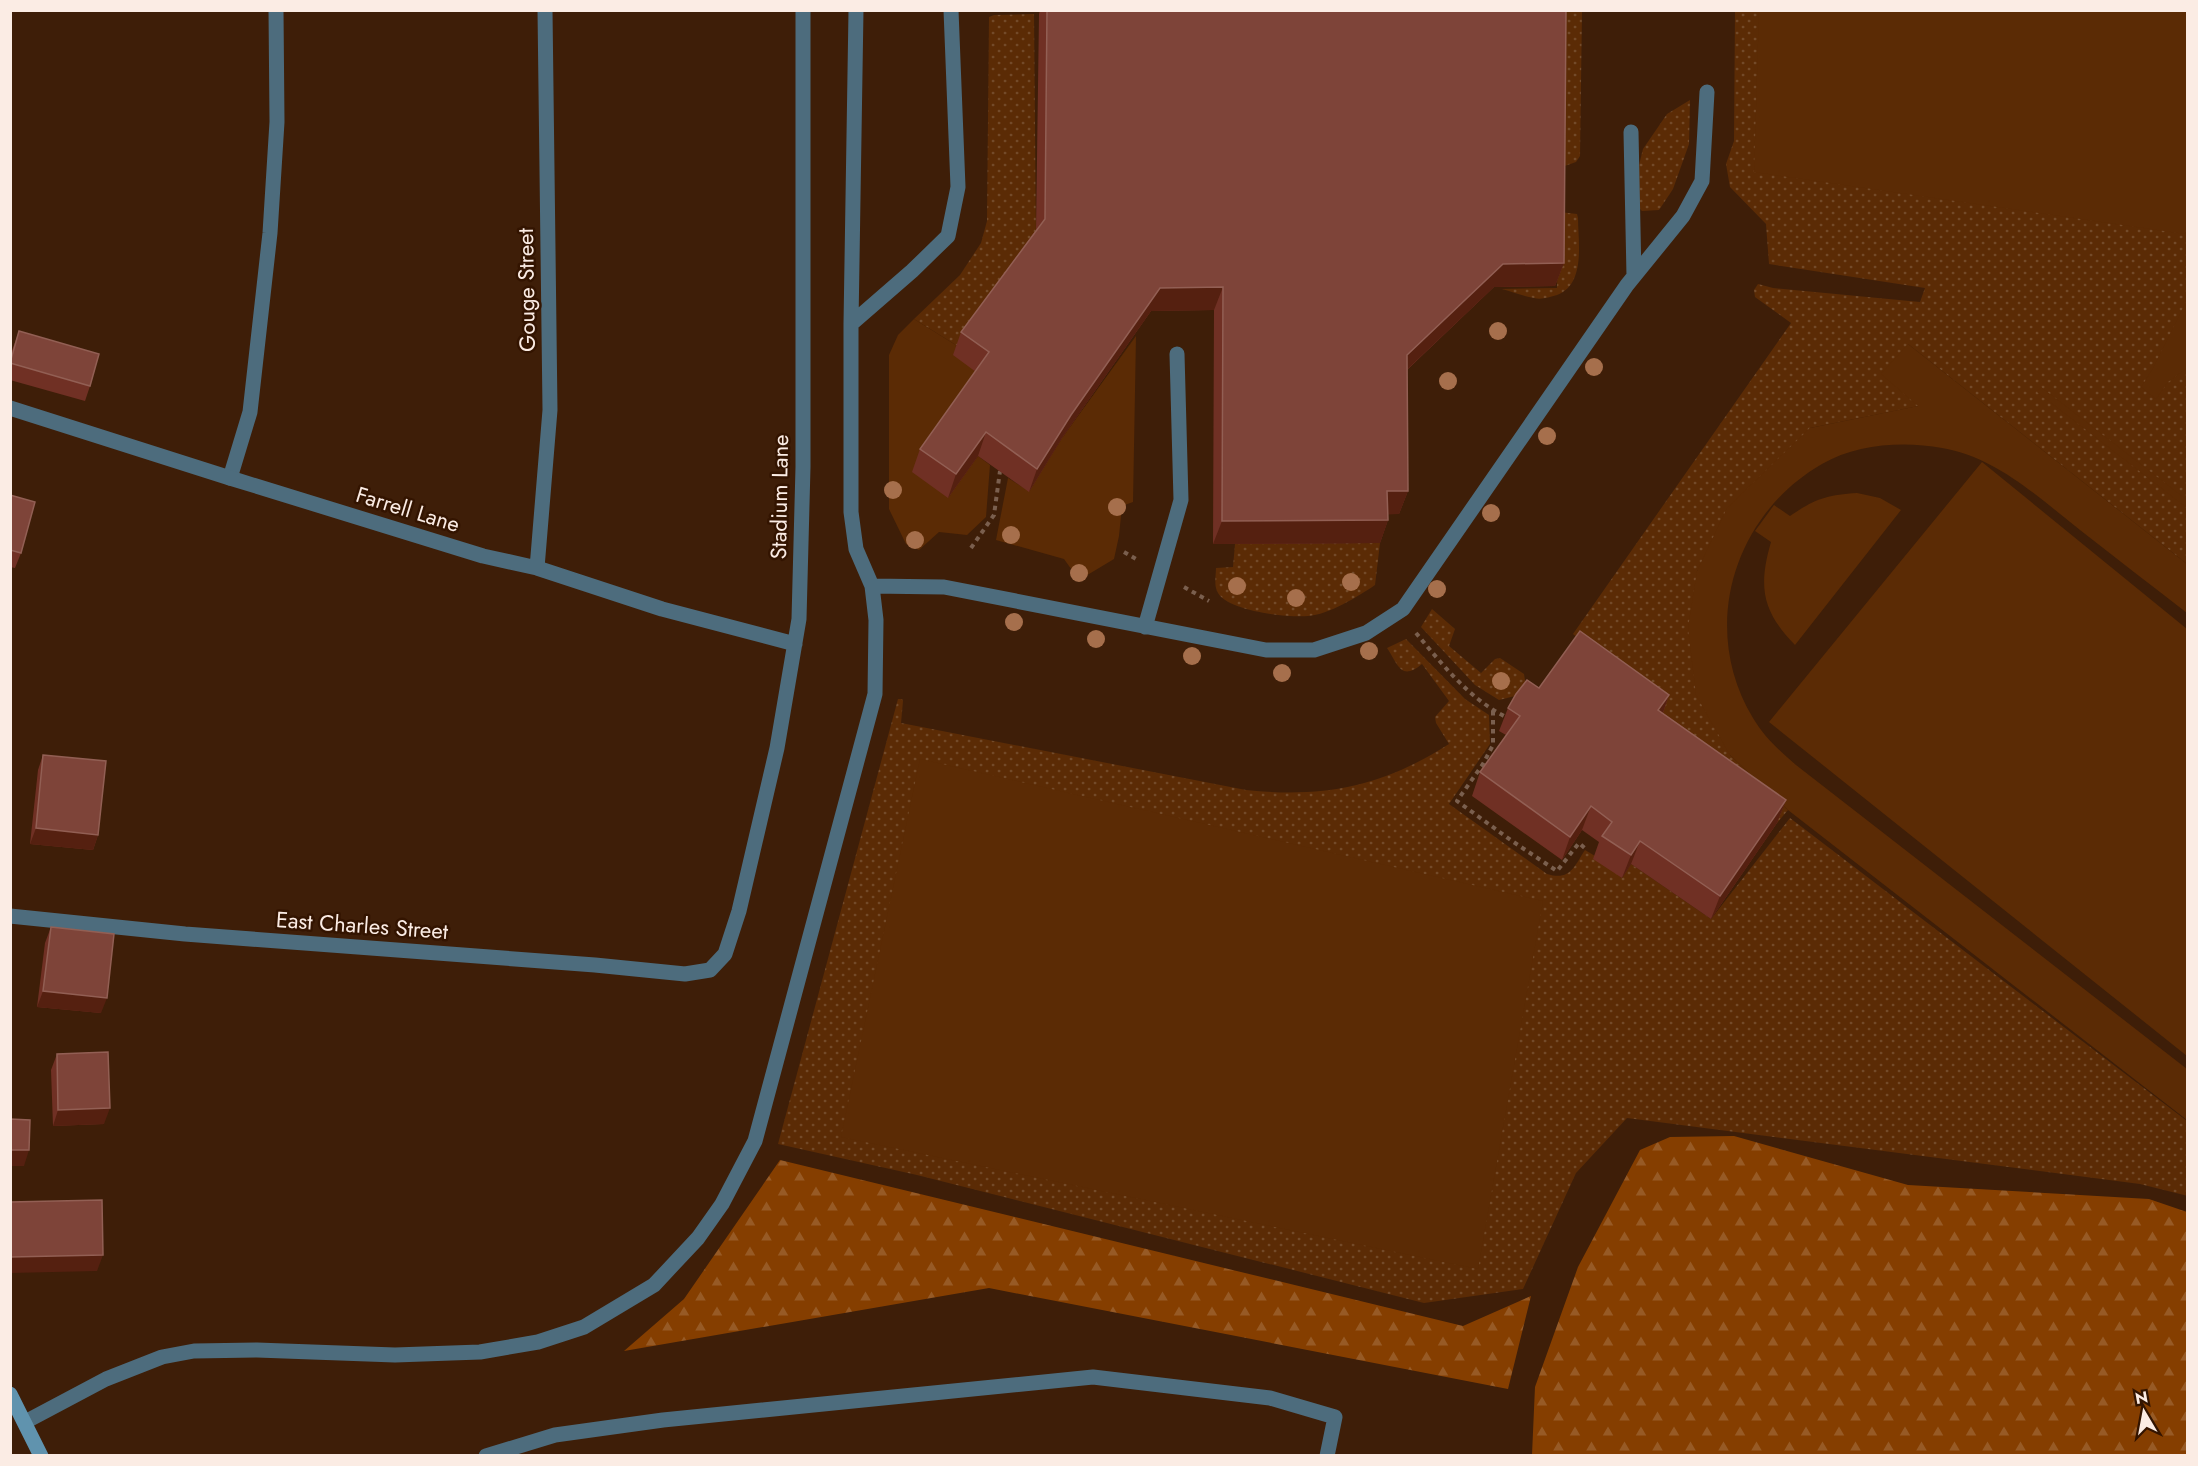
<svg xmlns="http://www.w3.org/2000/svg" width="2198" height="1466" viewBox="0 0 2198 1466" font-family="Jost,sans-serif">
	<style>
		.grass { fill: url(#grass-dots) }
		.forest { fill: url(#forest-firs) }
		.park { fill: #5b2b05 }
		.lines { fill: none; stroke-linecap: round; stroke-linejoin: round }
		.path { stroke: #7a5f4e; stroke-width: 4; stroke-dasharray: 4.5 4.5; stroke-linecap: butt }
		.service { stroke: #4d6c7d; stroke-width: 15 }
		.minor { stroke: #4d6c7d; stroke-width: 15 }
		.secondary { stroke: #6093ae; stroke-width: 15 }
		.tree { fill: #a66f4c }
		.wall { fill: #703024 }
		.shaded-wall { fill: #552010 }
		.building { fill: #7e4439; stroke: #925f54; stroke-width: 1.5 }
		.labels { text-anchor: middle; dominant-baseline: central; stroke-width: 5; stroke-linejoin: round; paint-order: stroke }
		.street-label { font-size: 22px; fill: #fbece4; stroke: #331400 }
	</style>
	<defs>
		<pattern id="grass-dots" width="8" height="8" patternUnits="userSpaceOnUse" patternTransform="scale(1.5)"><rect width="8" height="8" fill="#5b2b05"/><path d="M2 2h.1M6 6h.1" fill="none" stroke="#734a29" stroke-width="1.8" stroke-linecap="round"/></pattern>
		<pattern id="forest-firs" width="22" height="20" patternUnits="userSpaceOnUse" patternTransform="scale(1.5)"><rect width="22" height="20" fill="#853e00"/><path d="M5 1l3.5 6h-7zM16 11l3.5 6h-7z" fill="#975a25"/></pattern>
	</defs>
	<rect width="100%" height="100%" fill="#3e1e08"/>
	<path class="grass" d="M 1561,11 L 1582,11 L 1580,156 L 1576,162 L 1559,168 Z
		M 1735,11 L 2187,11 L 2187,564 L 1908,344 L 1919,406 L 1810,428 L 1697,571 L 1730,755 L 1788,810 L 1777,823 L 1603,659 L 1573,634 L 1791,323 L 1755,297 L 1754,290 L 1758,284 L 1773,288 L 1920,302 L 1925,288 L 1769,264 L 1766,224 L 1730,187 L 1726,164 L 1734,141 Z
		M 1034,14 L 1036,242 L 959,347 L 914,319 L 960,275 L 981,243 L 987,221 L 989,17 L 994,15 Z
		M 1690,100 L 1689,144 L 1673,189 L 1659,210 L 1642,211 L 1636,205 L 1637,173 L 1643,149 L 1667,114 Z
		M 1559,212 L 1577,214 L 1578,218 C 1578,242 1586,284 1557,295 C 1549,297 1542,300 1534,298 C 1523,296 1513,292 1502,289 L 1557,288 Z
		M 1380,543 L 1375,585 C 1359,596 1328,615 1308,616 C 1288,618 1225,611 1217,591 C 1214,585 1216,574 1216,568 L 1233,567 L 1235,544 Z
		M 1432,609 L 1455,629 L 1449,646 L 1481,673 L 1495,659 L 1500,658 L 1524,674 L 1527,693 L 1499,700 L 1475,685 L 1421,627 Z
		M 1406,639 L 1465,699 L 1489,715 L 1490,744 L 1449,804 L 1547,874 C 1570,881 1574,867 1585,850 L 1595,856 L 1622,878 L 1631,864 L 1711,919 L 1790,818 L 2187,1121 L 2188,1196 L 2140,1184 L 1627,1118 L 1576,1173 L 1523,1289 L 1424,1303 L 917,1175 L 778,1144 L 898,699 L 902,699 L 903,701 L 901,723 L 1246,790 C 1324,798 1382,787 1449,744 L 1436,723 L 1435,717 L 1449,701 L 1422,664 C 1401,681 1399,666 1387,648 Z"/>
	<path class="forest" d="M 1734,1136 L 1908,1185 L 2149,1199 L 2187,1212 L 2187,1455 L 1532,1455 L 1535,1387 L 1578,1267 L 1640,1150 L 1670,1137 Z
		M 780,1160 L 1463,1326 L 1531,1296 L 1508,1389 L 989,1288 L 624,1351 L 684,1299 Z"/>
	<path class="park" d="M 1759,11 L 2187,11 L 2188,213 L 2185,234 L 1754,172 Z
		M 2187,300 L 2187,368 L 2168,382 L 2156,399 L 2141,387 L 2152,370 Z
		M 914,319 L 959,347 L 981,376 L 948,497 L 978,456 L 990,465 L 986,517 L 967,535 L 939,532 L 919,550 L 906,544 L 889,509 L 889,355 L 898,335 Z
		M 1136,336 L 1133,502 L 1122,506 L 1119,536 L 1114,559 L 1079,580 L 1064,559 L 996,540 L 1008,478 L 1029,491 L 1062,438 Z
		M 1908,344 L 2187,564 L 2187,613 C 2152,586 2116,558 2080,530 C 2038,497 1996,457 1942,448 C 1903,441 1857,444 1822,464 C 1733,515 1699,629 1753,718 C 1764,737 1780,751 1796,765 L 2187,1069 L 2187,1120 L 1788,810 L 1730,755 L 1696,695 L 1688,628 L 1697,571 L 1727,508 L 1810,428 L 1918,406 L 1881,374 Z
		M 2041,387 L 2187,500 L 2187,508 L 2037,392 Z
		M 1982,462 L 2187,629 L 2187,1056 L 1769,722 Z
		M 1857,493 L 1880,498 L 1901,510 L 1795,645 C 1762,611 1758,587 1771,542 L 1755,531 L 1774,505 L 1790,516 C 1815,499 1826,495 1857,493 Z
		M 920,759 L 1543,901 L 1478,1269 L 841,1137 Z"/>
	<g class="lines">
		<path class="path" d="M 971,548 L 994,515 L 1000,471
			M 1124,552 L 1136,559
			M 1184,587 L 1209,601
			M 1416,633 C 1442,664 1470,700 1508,718
			M 1493,711 L 1493,745 L 1483,764 L 1457,801 L 1512,841 L 1557,871 L 1579,843 L 1587,850"/>
		<path class="service" d="M 1631,132 L 1634,276
			M 851,324 L 912,271 L 948,236 L 958,187 L 951,10
			M 230,478 L 250,412 L 270,233 L 277,122 L 276,10
			M 872,586 L 944,587 L 1266,650 L 1314,650 L 1366,633 L 1403,609 L 1627,285 L 1683,216 L 1702,181 L 1707,92
			M 1145,627 L 1181,500 L 1177,354
			M 25,1422 L 106,1379 L 162,1357 L 194,1351 L 257,1350 L 395,1355 L 480,1352 L 538,1342 L 584,1327 L 654,1285 L 698,1238 L 722,1204 L 755,1141 L 875,694 L 876,620 L 872,586 L 856,549 L 851,512 L 851,324 L 856,10
			M 486,1456 L 555,1435 L 663,1420 L 1093,1377 L 1270,1398 L 1335,1417 L 1327,1456"/>
		<path class="minor" d="M 10,408 L 230,478 L 483,556 L 537,568 L 662,609 L 795,644
			M 537,568 L 550,410 L 545,10
			M 10,916 L 185,934 L 595,965 L 685,974 L 710,970 L 725,954 L 739,911 L 777,748 L 799,619 L 803,467 L 803,10"/>
		<path class="secondary" d="M 10,1394 L 41,1456"/>
	</g>
	<g class="tree">
		<circle cx="1498" cy="331" r="9"/>
		<circle cx="1594" cy="367" r="9"/>
		<circle cx="1448" cy="381" r="9"/>
		<circle cx="1547" cy="436" r="9"/>
		<circle cx="893" cy="490" r="9"/>
		<circle cx="1117" cy="507" r="9"/>
		<circle cx="1491" cy="513" r="9"/>
		<circle cx="1011" cy="535" r="9"/>
		<circle cx="915" cy="540" r="9"/>
		<circle cx="1079" cy="573" r="9"/>
		<circle cx="1351" cy="582" r="9"/>
		<circle cx="1237" cy="586" r="9"/>
		<circle cx="1437" cy="589" r="9"/>
		<circle cx="1296" cy="598" r="9"/>
		<circle cx="1014" cy="622" r="9"/>
		<circle cx="1096" cy="639" r="9"/>
		<circle cx="1369" cy="651" r="9"/>
		<circle cx="1192" cy="656" r="9"/>
		<circle cx="1282" cy="673" r="9"/>
		<circle cx="1501" cy="681" r="9"/>
	</g>
	<path class="wall" d="M 1040,10 L 1566,10 L 1564,263 L 1555,286 L 1494,287 L 1407,370 L 1408,491 L 1399,514 L 1388,514 L 1388,520 L 1380,543 L 1213,544 L 1214,310 L 1151,311 L 1062,438 L 1029,492 L 978,456 L 948,498 L 912,472 L 920,449 L 976,372 L 953,355 L 961,332 L 1036,230 L 1039,14 Z
		M 19,331 L 90,386 L 85,401 L 10,380 L 10,356 Z
		M 10,495 L 21,553 L 15,568 L 10,567 Z
		M 1669,695 L 1663,713 L 1786,800 L 1777,823 L 1711,919 L 1631,864 L 1622,878 L 1593,859 L 1599,842 L 1582,830 L 1562,860 L 1472,796 L 1480,772 L 1506,735 L 1499,731 L 1508,708 Z
		M 43,755 L 98,835 L 93,850 L 30,844 L 38,770 Z
		M 51,927 L 101,1013 L 37,1007 L 45,943 Z
		M 57,1054 L 104,1124 L 53,1126 L 51,1070 Z"/>
	<path class="shaded-wall" d="M 1564,263 L 1555,286 L 1494,287 L 1398,378 L 1407,355 L 1503,264 Z
		M 1223,287 L 1214,310 L 1151,311 L 1062,438 L 1029,492 L 1037,469 L 1071,415 L 1160,288 Z
		M 986,432 L 978,456 L 948,498 L 956,474 Z
		M 1387,491 L 1408,491 L 1399,514 L 1378,515 Z
		M 1388,520 L 1380,543 L 1213,544 L 1222,521 Z
		M 1669,695 L 1661,718 L 1658,710 Z
		M 1786,800 L 1777,823 L 1711,919 L 1720,896 Z
		M 1591,806 L 1582,830 L 1562,860 L 1570,837 Z
		M 36,828 L 98,835 L 93,850 L 30,844 Z
		M 1640,841 L 1631,864 L 1622,878 L 1631,855 Z
		M 43,991 L 107,998 L 101,1013 L 37,1007 Z
		M 110,1108 L 104,1124 L 53,1126 L 58,1110 Z
		M 10,1150 L 29,1150 L 24,1166 L 10,1166 Z
		M 103,1255 L 97,1271 L 10,1273 L 11,1257 Z"/>
	<path class="building" d="M 1047,10 L 1566,10 L 1564,263 L 1503,264 L 1407,355 L 1408,491 L 1387,491 L 1388,520 L 1222,521 L 1223,287 L 1160,288 L 1071,415 L 1037,469 L 986,432 L 956,474 L 920,449 L 989,352 L 961,332 L 1045,219 Z
		M 19,331 L 99,354 L 90,386 L 10,363 Z
		M 10,495 L 35,502 L 21,553 L 10,550 Z
		M 1580,631 L 1669,695 L 1658,710 L 1786,800 L 1720,896 L 1640,841 L 1631,855 L 1602,836 L 1612,822 L 1591,806 L 1570,837 L 1480,772 L 1520,716 L 1508,708 L 1516,694 L 1527,680 L 1539,688 Z
		M 43,755 L 106,761 L 98,835 L 36,828 Z
		M 51,927 L 114,934 L 107,998 L 43,991 Z
		M 108,1052 L 110,1108 L 58,1110 L 57,1054 Z
		M 10,1119 L 30,1120 L 29,1150 L 10,1150 Z
		M 102,1200 L 103,1255 L 11,1257 L 10,1202 Z"/>
	<g class="labels">
		<g class="street-label">
			<text transform="translate(526 290) rotate(-91)">Gouge Street</text>
			<text transform="translate(779 497) rotate(-89)">Stadium Lane</text>
			<text transform="translate(408 509) rotate(17)">Farrell Lane</text>
			<text transform="translate(362 925) rotate(4)">East Charles Street</text>
		</g>
	</g>
	<rect width="2198" height="1466" fill="none" stroke="#fbece4" stroke-width="24"/>
	<g transform="translate(2144 1412) rotate(350)" stroke="#331400" stroke-width="4.5" paint-order="stroke">
	<path d="M0-4.5L10 22L0 15L-10 22Z" fill="#fbece4"/>
	<text y="-9" font-size="16" font-weight="bold" text-anchor="middle" fill="#fbece4">N</text>
	</g>
</svg>
